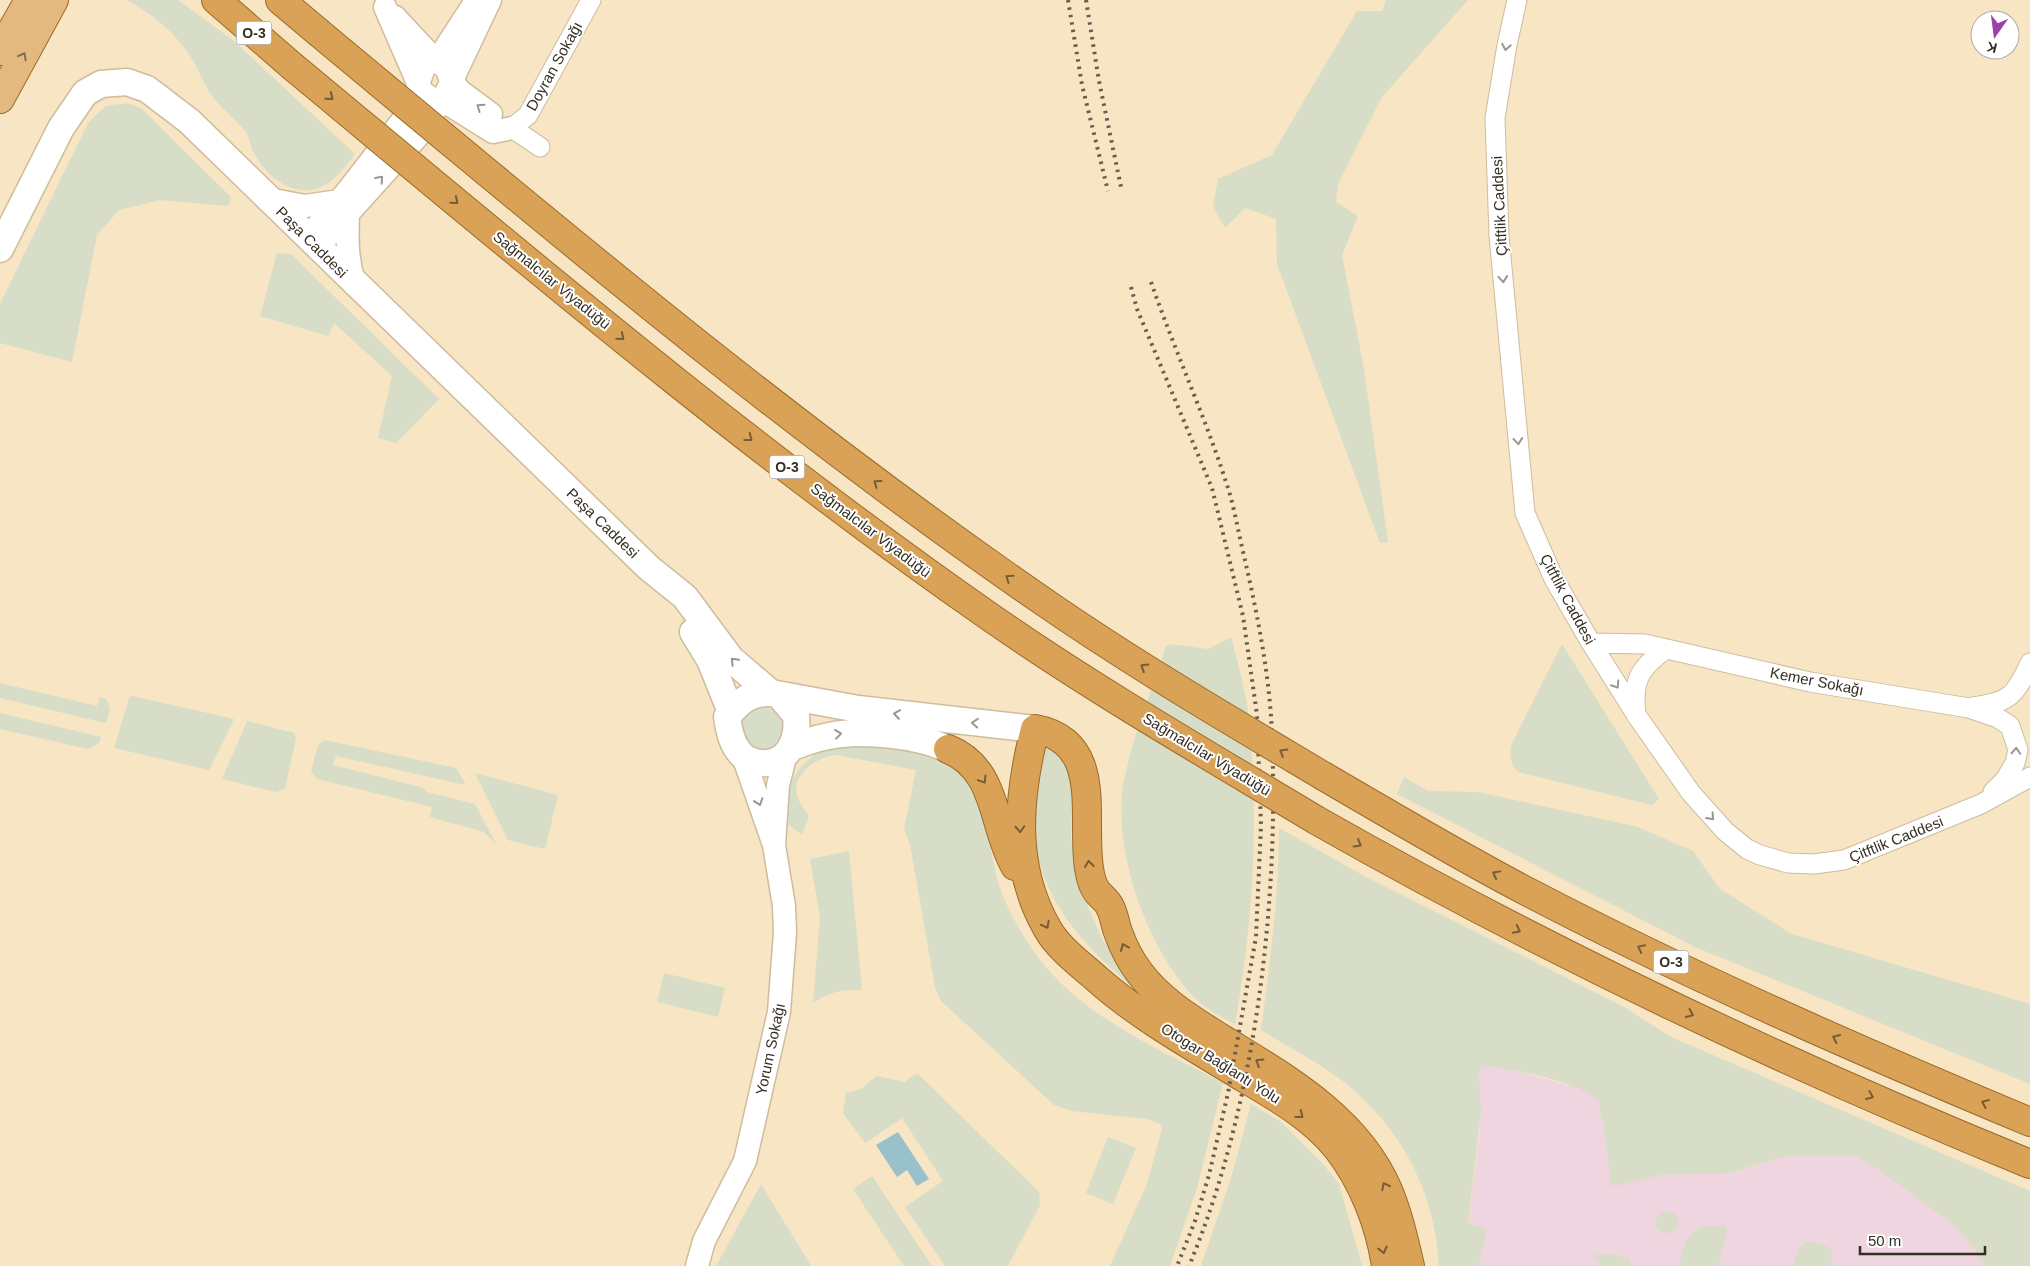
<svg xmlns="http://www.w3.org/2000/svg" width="2030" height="1266" viewBox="0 0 2030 1266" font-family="Arial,sans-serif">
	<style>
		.commercial { fill: #eed5df }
		.green { fill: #d7ddc6 }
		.water { fill: #99c1cb }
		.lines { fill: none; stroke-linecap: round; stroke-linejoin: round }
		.minor-casing { stroke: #cebc9d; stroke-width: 21 }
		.tertiary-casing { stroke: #cebc9d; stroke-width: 25 }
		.secondary-casing { stroke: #cebc9d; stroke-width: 29 }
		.primary-casing { stroke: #9a6a28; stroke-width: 30 }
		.trunk-casing { stroke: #9a6a28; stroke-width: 30 }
		.minor { stroke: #fff; stroke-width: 19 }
		.tertiary { stroke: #fff; stroke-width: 22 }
		.secondary { stroke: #fff; stroke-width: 26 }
		.primary { stroke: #e3b980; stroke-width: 28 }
		.trunk { stroke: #daa256; stroke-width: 28 }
		.rail { stroke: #685e4d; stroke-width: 4; stroke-dasharray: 2.5 5; stroke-linecap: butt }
		.trunk-bridge-casing { stroke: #9a6a28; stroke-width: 30; stroke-linecap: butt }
		.trunk-bridge { stroke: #daa256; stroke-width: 28 }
		.oneway { stroke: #9a9690 }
		.oneway2 { stroke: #836d4c }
		.oneway3 { stroke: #775c37 }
		.labels { text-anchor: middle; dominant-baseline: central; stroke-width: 4; stroke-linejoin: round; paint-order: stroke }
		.shield { fill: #fff; stroke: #726d64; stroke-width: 1 }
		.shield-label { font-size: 14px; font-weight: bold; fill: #352e22 }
		.street-label { font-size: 15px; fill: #352e22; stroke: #fff }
	</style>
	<rect width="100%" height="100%" fill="#f7e5c4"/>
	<path class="commercial" d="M 1482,1066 L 1509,1069 L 1579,1088 L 1591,1094 L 1597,1099 L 1604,1126 L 1638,1179 L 1660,1175 L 1730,1173 L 1778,1158 L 1803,1155 L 1854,1156 L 1869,1163 L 1946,1219 L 1968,1240 L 1985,1266 L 1478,1266 L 1487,1230 L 1468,1224 L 1480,1132 L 1479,1074 Z"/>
	<path class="green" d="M 127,0 L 178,0 L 234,41 L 355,154 C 348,163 341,173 332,180 C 302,204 269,181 254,153 C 250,147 250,138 246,132 C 235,119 222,109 212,96 C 204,85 200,73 194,62 C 179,36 153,14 127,0 Z
		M 1386,0 L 1468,0 L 1382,97 L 1338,184 L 1336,202 L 1358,216 L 1342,255 L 1364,369 L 1388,542 L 1380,543 L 1277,264 L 1276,219 L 1245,208 L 1225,228 L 1213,207 L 1218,179 L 1272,155 L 1357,11 L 1382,11 Z
		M 128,103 L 142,109 L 231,197 L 228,206 L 160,200 L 119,210 L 97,235 L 72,362 L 0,343 L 0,304 L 88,123 L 106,106 Z
		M 277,253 L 291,254 L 439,399 L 396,443 L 378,438 L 392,376 L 334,323 L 328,336 L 260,316 Z
		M 1231,637 C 1238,665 1247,694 1249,722 C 1259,825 1253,922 1235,1024 C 1221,1017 1207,1010 1196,999 C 1148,951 1111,849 1124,781 C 1133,735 1152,691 1166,646 L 1170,644 L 1208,649 Z
		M 1562,644 L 1659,799 L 1652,805 L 1518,772 C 1510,764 1509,753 1512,743 Z
		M 0,683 L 97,706 L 99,697 L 106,699 L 110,709 L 106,723 L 0,698 Z
		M 132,696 L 234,719 L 209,770 L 114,748 L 129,698 Z
		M 758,706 C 773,706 782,713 786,727 L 777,748 L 762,753 L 742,742 C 741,720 738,717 758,706 Z
		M 0,713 L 101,737 L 99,743 L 88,749 L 0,729 Z
		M 247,721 L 294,733 L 296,738 L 285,789 L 276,792 L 222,779 Z
		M 325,740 L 456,768 L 466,785 L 336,756 L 333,765 L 424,788 L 427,792 L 475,804 L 496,844 L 484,832 L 430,817 L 432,807 L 317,779 L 311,771 L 318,745 Z
		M 855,745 C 887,748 926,750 954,767 C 989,789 988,855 1001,891 C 1011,917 1027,944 1045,966 C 1091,1021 1161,1050 1223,1083 L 1197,1188 L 1170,1266 L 1110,1266 L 1147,1184 L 1162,1129 L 1160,1124 L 1147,1119 L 1072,1111 L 1054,1105 L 941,1001 L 935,987 L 910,844 L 904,829 L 916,770 L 837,755 C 818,756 791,774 797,796 C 799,803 805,810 809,816 L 802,835 L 784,821 L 787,788 L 799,769 L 814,755 L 829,748 Z
		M 1048,745 L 1064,753 L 1073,781 L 1071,838 L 1085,900 L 1103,941 L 1144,998 C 1100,958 1059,925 1040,865 C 1036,852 1031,835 1032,821 C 1033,797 1039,772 1043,749 Z
		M 475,773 L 558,795 L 545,849 L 508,840 Z
		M 1404,777 L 1428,791 L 1478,792 L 1638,827 L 1693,851 L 1720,889 L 1792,934 L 2030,1004 L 2030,1084 L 1695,947 L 1397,794 Z
		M 1279,828 L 1366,877 L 1624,1007 L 1671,1037 L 2030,1191 L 2030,1266 L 1985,1266 L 1968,1240 L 1946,1219 L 1869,1163 L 1854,1156 L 1803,1155 L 1778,1158 L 1730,1173 L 1660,1175 L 1611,1187 L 1604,1126 L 1597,1099 C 1572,1080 1514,1069 1482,1066 L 1479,1074 L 1481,1112 L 1468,1223 L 1487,1230 L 1478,1266 L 1439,1266 C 1436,1189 1396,1118 1333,1074 C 1310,1058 1285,1045 1261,1030 C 1270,963 1279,896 1279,828 Z
		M 849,851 L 862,990 C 842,989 830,992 813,1003 L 820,918 L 810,859 Z
		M 664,973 L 725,988 L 718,1017 L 657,1002 Z
		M 918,1074 L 1039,1192 L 1040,1205 L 1008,1266 L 945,1266 L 905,1207 L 943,1181 L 902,1118 L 865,1143 L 843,1113 L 846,1093 L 861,1089 L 877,1076 L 905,1082 L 910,1077 Z
		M 1251,1104 L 1281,1122 L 1322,1163 L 1339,1184 L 1362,1266 L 1201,1266 L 1232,1175 Z
		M 1108,1137 L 1136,1148 L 1113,1204 L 1086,1193 Z
		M 872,1176 L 932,1266 L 904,1266 L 853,1189 Z
		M 761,1184 L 811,1266 L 716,1266 Z
		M1656 1222a11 11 0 1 1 22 0a11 11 0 1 1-22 0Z
		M 1705,1225 L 1725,1225 L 1727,1230 L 1718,1266 L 1679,1266 C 1684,1247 1685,1232 1705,1225 Z
		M 1808,1241 L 1824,1245 L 1833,1251 L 1831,1266 L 1793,1266 L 1800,1247 Z
		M 1607,1254 L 1629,1258 L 1631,1266 L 1597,1266 L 1600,1264 L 1594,1255 Z"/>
	<path class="water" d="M 898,1132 L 929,1179 L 917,1186 L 907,1170 L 897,1177 L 876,1145 Z"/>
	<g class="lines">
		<defs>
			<path id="minor" d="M 1517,0 L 1507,45 L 1495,118 L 1499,236 L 1525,513 L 1554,579 L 1591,643 L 1637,716 L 1691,793 L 1725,831 L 1747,849 L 1760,855 L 1788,863 L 1814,864 L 1844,860 L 1981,804 L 2030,777
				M 540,147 L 512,128 L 528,115 L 591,0
				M 1591,643 L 1645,644 L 1810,682 L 1969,708 L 1998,718 L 2010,726 L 2018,750 L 2015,763 L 2005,780 L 1993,792
				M 1973,707 C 2010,702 2015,696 2030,663
				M 1636,715 C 1632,681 1639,668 1666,649"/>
			<path id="tertiary" d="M 385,7 L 422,92 L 433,99 L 442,100 L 493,132 L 512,128
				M 395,17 L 435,60 L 446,68 L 451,80 L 460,91 L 491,114
				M 268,199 L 305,206 L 340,201
				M 348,215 C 347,241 347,261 355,285
				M 308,237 L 346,193 L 405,117 L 413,101 L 424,67 L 442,53 L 472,7
				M 318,247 L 419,135 L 445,95 L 490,0
				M 743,756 L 774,845 L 778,785 L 786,754
				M 697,1266 L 704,1241 L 745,1161 L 779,1012 L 785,933 L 784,906 L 774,845"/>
			<path id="secondary" d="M 0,249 L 61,128 L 85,93 L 101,84 L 127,82 L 147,89 L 189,121 L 649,568 L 685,597 L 731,659 L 771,693
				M 693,632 L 710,660 L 731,712
				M 779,695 L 796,715 C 799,739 788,766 760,763 C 754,762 747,760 743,756 C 732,746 729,731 727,717 C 740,701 750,692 771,693 L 858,709 L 1035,729
				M 792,747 C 804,743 816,738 829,736 C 862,729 917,735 948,749"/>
			<path id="primary" d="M 0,51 L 29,0
				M 0,99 L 54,0"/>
			<path id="trunk" d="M 216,0 L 292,66
				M 280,0 L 318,32
				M 948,749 C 998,769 992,826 1015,866
				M 1325,777 C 1392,816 1459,856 1528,892 C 1691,977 1860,1051 2030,1122
				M 1316,820 C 1546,951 1785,1064 2030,1164
				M 1386,1266 C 1380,1225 1363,1181 1337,1148 C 1312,1117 1275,1096 1241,1076 C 1192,1046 1140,1017 1097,979 C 1080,964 1058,948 1047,928 C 1011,865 1018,796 1035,729 C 1105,742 1081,817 1089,868 C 1090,875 1093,887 1098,893 C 1102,897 1108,902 1110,907 C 1114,914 1115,924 1118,932 C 1123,946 1130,960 1139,972 C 1160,1001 1194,1021 1224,1040 C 1287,1079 1357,1118 1388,1190 C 1398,1214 1404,1240 1410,1266"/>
		</defs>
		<use href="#minor" class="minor-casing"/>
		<use href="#tertiary" class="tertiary-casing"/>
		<use href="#secondary" class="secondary-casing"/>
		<use href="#primary" class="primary-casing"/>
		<use href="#trunk" class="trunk-casing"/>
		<use href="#minor" class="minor"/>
		<use href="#tertiary" class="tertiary"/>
		<use href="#secondary" class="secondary"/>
		<use href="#primary" class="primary"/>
		<use href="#trunk" class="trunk"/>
		<path class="rail" d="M 1068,0 L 1082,85 L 1108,191
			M 1086,0 L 1099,81 L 1121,187
			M 1151,282 C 1174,349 1204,414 1226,482 C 1234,505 1238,531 1244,556 C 1256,608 1267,662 1271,716 C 1281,891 1257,1104 1189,1266
			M 1131,287 L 1137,309 L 1212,488 L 1243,616 L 1257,715 L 1261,825 L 1256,937 L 1228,1093 L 1209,1175 L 1195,1221 L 1177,1266"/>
		<defs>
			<path id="trunk-bridge" d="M 318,32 C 556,230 792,429 1047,604 C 1137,666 1231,721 1325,777
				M 292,66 C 520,255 747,448 990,617 C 1095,690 1206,754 1316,820"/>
		</defs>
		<use href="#trunk-bridge" class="trunk-bridge-casing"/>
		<use href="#trunk-bridge" class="trunk-bridge"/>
	</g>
	<defs><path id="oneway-chevron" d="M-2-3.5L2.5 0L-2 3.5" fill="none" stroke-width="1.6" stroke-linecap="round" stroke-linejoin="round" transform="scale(1.25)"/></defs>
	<g class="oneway">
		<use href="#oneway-chevron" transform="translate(1506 47) rotate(100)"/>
		<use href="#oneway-chevron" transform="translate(480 107) rotate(-145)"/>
		<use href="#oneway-chevron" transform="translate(380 179) rotate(-49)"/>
		<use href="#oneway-chevron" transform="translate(1503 279) rotate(85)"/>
		<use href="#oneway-chevron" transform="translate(1518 441) rotate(85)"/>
		<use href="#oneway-chevron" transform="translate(734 661) rotate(-134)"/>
		<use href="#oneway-chevron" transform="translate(1616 685) rotate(57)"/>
		<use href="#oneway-chevron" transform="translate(897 714) rotate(-172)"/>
		<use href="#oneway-chevron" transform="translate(975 723) rotate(-175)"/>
		<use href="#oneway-chevron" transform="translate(838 734) rotate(-7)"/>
		<use href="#oneway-chevron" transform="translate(2016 751) rotate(-87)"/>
		<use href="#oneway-chevron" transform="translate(759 802) rotate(71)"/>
		<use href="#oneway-chevron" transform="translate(1711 817) rotate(48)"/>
	</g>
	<use class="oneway2" href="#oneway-chevron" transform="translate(23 56) rotate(-62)"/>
	<g class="oneway3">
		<use href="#oneway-chevron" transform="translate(330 97) rotate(40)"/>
		<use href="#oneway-chevron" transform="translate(455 201) rotate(40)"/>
		<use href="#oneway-chevron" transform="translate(621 337) rotate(39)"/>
		<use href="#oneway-chevron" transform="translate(749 438) rotate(38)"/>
		<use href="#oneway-chevron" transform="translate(877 483) rotate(-144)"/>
		<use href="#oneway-chevron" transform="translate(1009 578) rotate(-145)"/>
		<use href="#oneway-chevron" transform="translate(1144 667) rotate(-148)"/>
		<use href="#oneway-chevron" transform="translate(1283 752) rotate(-149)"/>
		<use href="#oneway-chevron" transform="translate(983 780) rotate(59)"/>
		<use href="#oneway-chevron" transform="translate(1020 829) rotate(87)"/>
		<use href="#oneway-chevron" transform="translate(1358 844) rotate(30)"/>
		<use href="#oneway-chevron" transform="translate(1089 864) rotate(-97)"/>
		<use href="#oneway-chevron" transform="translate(1496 874) rotate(-151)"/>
		<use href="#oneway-chevron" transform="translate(1046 925) rotate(62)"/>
		<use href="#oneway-chevron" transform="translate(1517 930) rotate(27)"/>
		<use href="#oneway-chevron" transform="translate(1124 947) rotate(-113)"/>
		<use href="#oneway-chevron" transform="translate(1641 948) rotate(-154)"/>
		<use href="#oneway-chevron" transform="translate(1690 1014) rotate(25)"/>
		<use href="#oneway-chevron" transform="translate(1836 1038) rotate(-155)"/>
		<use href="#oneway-chevron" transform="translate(1259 1062) rotate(-148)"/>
		<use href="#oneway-chevron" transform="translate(1870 1096) rotate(23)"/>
		<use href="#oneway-chevron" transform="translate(1985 1103) rotate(-157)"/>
		<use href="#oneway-chevron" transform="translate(1300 1115) rotate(38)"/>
		<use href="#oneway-chevron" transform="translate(1385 1186) rotate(-117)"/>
		<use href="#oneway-chevron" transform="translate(1383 1250) rotate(76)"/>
	</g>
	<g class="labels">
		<g class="shield">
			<rect x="236.5" y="21.5" width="35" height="23" rx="4"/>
			<rect x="769.5" y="455.5" width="35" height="23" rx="4"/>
			<rect x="1653.5" y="950.5" width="35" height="23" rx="4"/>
		</g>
		<g class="shield-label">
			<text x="254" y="33">O-3</text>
			<text x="787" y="467">O-3</text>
			<text x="1671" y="962">O-3</text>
		</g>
		<g class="street-label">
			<text transform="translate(554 66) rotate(-61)">Doyran Sokağı</text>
			<text transform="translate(1499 206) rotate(-93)">Çitftlik Caddesi</text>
			<text transform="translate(312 242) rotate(45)">Paşa Caddesi</text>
			<text transform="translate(552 280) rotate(39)">Sağmalcılar Viyadüğü</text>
			<text transform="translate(603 523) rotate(44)">Paşa Caddesi</text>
			<text transform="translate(871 530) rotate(37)">Sağmalcılar Viyadüğü</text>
			<text transform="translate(1568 599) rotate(62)">Çitftlik Caddesi</text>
			<text transform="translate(1817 681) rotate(11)">Kemer Sokağı</text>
			<text transform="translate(1207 754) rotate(31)">Sağmalcılar Viyadüğü</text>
			<text transform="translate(1896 839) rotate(-22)">Çitftlik Caddesi</text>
			<text transform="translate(770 1049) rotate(-78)">Yorum Sokağı</text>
			<text transform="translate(1221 1063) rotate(32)">Otogar Bağlantı Yolu</text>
		</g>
	</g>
	<g transform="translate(1995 35) rotate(194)"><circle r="24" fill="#ffffff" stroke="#aeaba7"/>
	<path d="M0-4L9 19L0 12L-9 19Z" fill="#9c40aa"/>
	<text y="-8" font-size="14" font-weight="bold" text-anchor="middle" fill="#352e22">K</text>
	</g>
	<path d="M1860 1246v8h125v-8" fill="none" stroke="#352e22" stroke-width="2.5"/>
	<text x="1868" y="1246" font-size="15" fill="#352e22" stroke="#ffffff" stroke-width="4" paint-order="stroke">50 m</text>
</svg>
